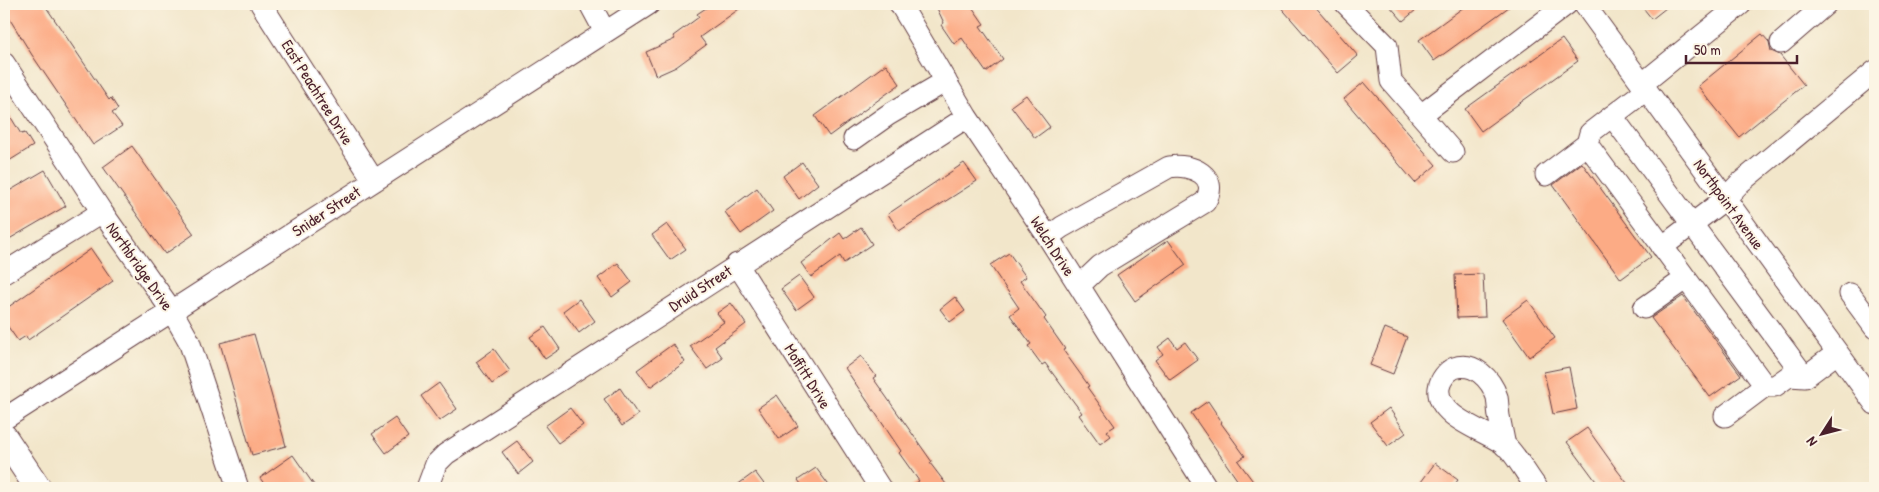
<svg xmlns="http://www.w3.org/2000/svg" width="1879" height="492" viewBox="0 0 1879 492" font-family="'Patrick Hand',sans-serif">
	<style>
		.building { fill: #fcab85 }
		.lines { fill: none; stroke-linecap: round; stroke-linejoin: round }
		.minor-casing { stroke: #633d43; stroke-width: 23 }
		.major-casing { stroke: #633d43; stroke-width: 28 }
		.minor { stroke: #fff; stroke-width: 21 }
		.major { stroke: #fff; stroke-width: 26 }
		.labels { text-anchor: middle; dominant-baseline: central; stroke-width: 4; stroke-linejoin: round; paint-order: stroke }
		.street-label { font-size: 16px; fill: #4a1f2b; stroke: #fcf5e5 }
	</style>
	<rect width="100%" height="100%" fill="#fcf5e5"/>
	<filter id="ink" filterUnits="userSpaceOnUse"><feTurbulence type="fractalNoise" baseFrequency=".02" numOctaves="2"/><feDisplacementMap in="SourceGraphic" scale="10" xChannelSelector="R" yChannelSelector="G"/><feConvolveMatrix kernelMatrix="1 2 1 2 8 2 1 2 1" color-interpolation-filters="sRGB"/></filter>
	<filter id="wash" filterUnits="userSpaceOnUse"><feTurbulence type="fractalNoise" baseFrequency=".0096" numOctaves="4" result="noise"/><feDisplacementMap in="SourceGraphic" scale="20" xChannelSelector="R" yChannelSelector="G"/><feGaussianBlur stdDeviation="1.12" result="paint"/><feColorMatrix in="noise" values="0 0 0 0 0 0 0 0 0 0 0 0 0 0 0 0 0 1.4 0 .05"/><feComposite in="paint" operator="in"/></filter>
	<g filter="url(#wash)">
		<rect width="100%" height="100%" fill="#f2e6ca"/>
		<g id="blocks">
			<path class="building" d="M 4,4 L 44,4 L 109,100 L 111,98 L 118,109 L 112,113 L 122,126 L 93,145 L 32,55 L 4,10 Z
				M 712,4 L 746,4 L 700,37 L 706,45 L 676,67 L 656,76 L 646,52 L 675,39 L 673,36 L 699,17 L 697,14 Z
				M 935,4 L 970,4 L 984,24 L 980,26 L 1003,59 L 986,72 L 962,38 L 954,44 L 941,25 L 944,23 Z
				M 1278,4 L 1313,4 L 1358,56 L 1338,73 Z
				M 1388,4 L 1423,4 L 1403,21 Z
				M 1468,4 L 1513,4 L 1434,61 L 1419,40 Z
				M 1640,4 L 1671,4 L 1652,19 Z
				M 1762,34 L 1769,42 L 1771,51 L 1780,55 L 1804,85 L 1739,137 L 1698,86 Z
				M 1562,39 L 1578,61 L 1481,131 L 1465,109 Z
				M 886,64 L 900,84 L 829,136 L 815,116 Z
				M 1364,82 L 1436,165 L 1415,183 L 1344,99 Z
				M 1026,95 L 1050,127 L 1035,138 L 1011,106 Z
				M 4,106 L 21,134 L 25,133 L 33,146 L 4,164 Z
				M 132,146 L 194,234 L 165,254 L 103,167 Z
				M 802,162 L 818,184 L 799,199 L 783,176 Z
				M 964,163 L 977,181 L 899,231 L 888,214 Z
				M 1582,163 L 1651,257 L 1621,279 L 1553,185 Z
				M 45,170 L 66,206 L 4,242 L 4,194 Z
				M 757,188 L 773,211 L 741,234 L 725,212 Z
				M 667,224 L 686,249 L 670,260 L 652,235 Z
				M 861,227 L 872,244 L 844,263 L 840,256 L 811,277 L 801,263 L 840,233 L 844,239 Z
				M 1168,240 L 1186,265 L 1135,301 L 1117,275 Z
				M 91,249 L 113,281 L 28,340 L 26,336 L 18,341 L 4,321 L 4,310 Z
				M 1009,253 L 1026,277 L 1020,281 L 1046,317 L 1044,319 L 1065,349 L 1063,350 L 1089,386 L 1087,387 L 1115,426 L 1107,431 L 1111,436 L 1100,444 L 1079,415 L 1082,413 L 1045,363 L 1042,365 L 1028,346 L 1031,344 L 1010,315 L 1019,308 L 990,265 Z
				M 618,263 L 632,282 L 612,297 L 598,278 Z
				M 1483,274 L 1485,317 L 1457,318 L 1455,275 Z
				M 799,276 L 814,297 L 796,310 L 781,289 Z
				M 1683,296 L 1741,375 L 1710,397 L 1651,318 Z
				M 955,297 L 965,311 L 950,322 L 940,309 Z
				M 579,299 L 595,321 L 579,333 L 563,311 Z
				M 1528,300 L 1555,338 L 1529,357 L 1502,319 Z
				M 731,303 L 746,324 L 715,347 L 723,358 L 707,369 L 690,346 L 724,322 L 717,313 Z
				M 545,327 L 560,349 L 545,359 L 530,337 Z
				M 1385,328 L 1407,337 L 1393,374 L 1370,365 Z
				M 254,334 L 286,446 L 252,455 L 220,343 Z
				M 1170,338 L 1177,348 L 1185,342 L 1198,360 L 1170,380 L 1155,360 L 1163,354 L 1158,347 Z
				M 673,344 L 685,362 L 650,387 L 637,370 Z
				M 494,349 L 510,371 L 492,384 L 476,362 Z
				M 861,356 L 876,376 L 873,378 L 911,432 L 932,462 L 930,463 L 949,488 L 909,488 L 919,481 L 899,453 L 901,451 L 845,368 Z
				M 1569,367 L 1577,409 L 1553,414 L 1544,372 Z
				M 439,383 L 457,409 L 439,421 L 421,396 Z
				M 620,388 L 638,415 L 622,426 L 604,399 Z
				M 777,395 L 798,426 L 779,439 L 758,408 Z
				M 1208,401 L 1222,422 L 1221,423 L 1245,456 L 1238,461 L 1258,488 L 1228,488 L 1238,481 L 1191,413 Z
				M 570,408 L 583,425 L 558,443 L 545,426 Z
				M 1389,408 L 1406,433 L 1388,446 L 1370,422 Z
				M 395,418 L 408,437 L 386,453 L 372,434 Z
				M 1587,428 L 1617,470 L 1631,488 L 1601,488 L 1567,442 Z
				M 517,441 L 533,462 L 518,474 L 502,452 Z
				M 293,455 L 316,488 L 267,488 L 260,478 Z
				M 1435,463 L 1458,480 L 1452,488 L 1429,488 L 1421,482 Z
				M 816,468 L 831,488 L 804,488 L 798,480 Z
				M 755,472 L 767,488 L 733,488 Z"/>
		</g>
	</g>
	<g filter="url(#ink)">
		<use href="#blocks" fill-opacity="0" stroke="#633d43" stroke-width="1"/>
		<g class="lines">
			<defs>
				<path id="minor" d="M 261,4 L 374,181
					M 590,4 L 605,32
					M 900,4 L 967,117 L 1048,237 L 1207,488
					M 1346,4 L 1387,46 L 1391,81 L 1453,152
					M 1584,4 L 1875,404
					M 1781,43 L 1826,4
					M 4,63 L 102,212 L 172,311 L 189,341 L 238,488
					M 1642,84 L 1741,4
					M 1646,90 L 1590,133 L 1587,144 L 1765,386 L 1775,386 L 1789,376 L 1805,377 L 1837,353
					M 1421,115 L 1567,4
					M 1612,116 L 1805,377
					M 854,139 L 888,115 L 946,81
					M 1546,175 L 1587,144
					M 1048,237 L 1062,227 L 1169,167 C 1191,163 1221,176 1205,202 L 1100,266 L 1079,286
					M 1662,247 L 1725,199 L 1740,183 L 1875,71
					M 737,264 L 880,488
					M 4,273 L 102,212
					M 1850,294 L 1875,328
					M 1644,308 L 1685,279
					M 1725,416 L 1765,386
					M 4,419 L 649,4
					M 1505,446 C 1503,436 1501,426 1499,416 C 1498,410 1498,403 1497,397 C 1491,379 1474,361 1454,368 C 1447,371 1440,380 1439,388 C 1435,417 1487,431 1505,445 C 1515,453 1528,477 1537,488
					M 427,488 L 436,464 L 446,454 L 967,117"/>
				<path id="major" d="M 4,437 L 38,488"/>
			</defs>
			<use href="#minor" class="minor-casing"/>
			<use href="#major" class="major-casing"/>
			<use href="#minor" class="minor"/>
			<use href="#major" class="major"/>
		</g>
	</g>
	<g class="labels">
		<g class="street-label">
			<text transform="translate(318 92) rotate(58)">East Peachtree Drive</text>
			<text transform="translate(1729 204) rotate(54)">Northpoint Avenue</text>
			<text transform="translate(326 211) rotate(-33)">Snider Street</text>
			<text transform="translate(1053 246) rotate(57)">Welch Drive</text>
			<text transform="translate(140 266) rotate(55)">Northbridge Drive</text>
			<text transform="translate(700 288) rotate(-33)">Druid Street</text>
			<text transform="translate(808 376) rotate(58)">Moffitt Drive</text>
		</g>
	</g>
	<rect width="1879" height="492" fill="none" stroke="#fcf5e5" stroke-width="20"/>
	<g transform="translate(1822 434) rotate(234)" stroke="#fcf5e5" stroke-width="4" paint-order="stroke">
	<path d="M0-4L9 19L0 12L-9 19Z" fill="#4a1f2b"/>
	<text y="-8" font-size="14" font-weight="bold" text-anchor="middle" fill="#4a1f2b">N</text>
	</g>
	<path d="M1686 55v8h111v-8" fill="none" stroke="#4a1f2b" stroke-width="2.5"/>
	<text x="1694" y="55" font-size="15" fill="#4a1f2b" stroke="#fcf5e5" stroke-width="4" paint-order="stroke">50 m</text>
</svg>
